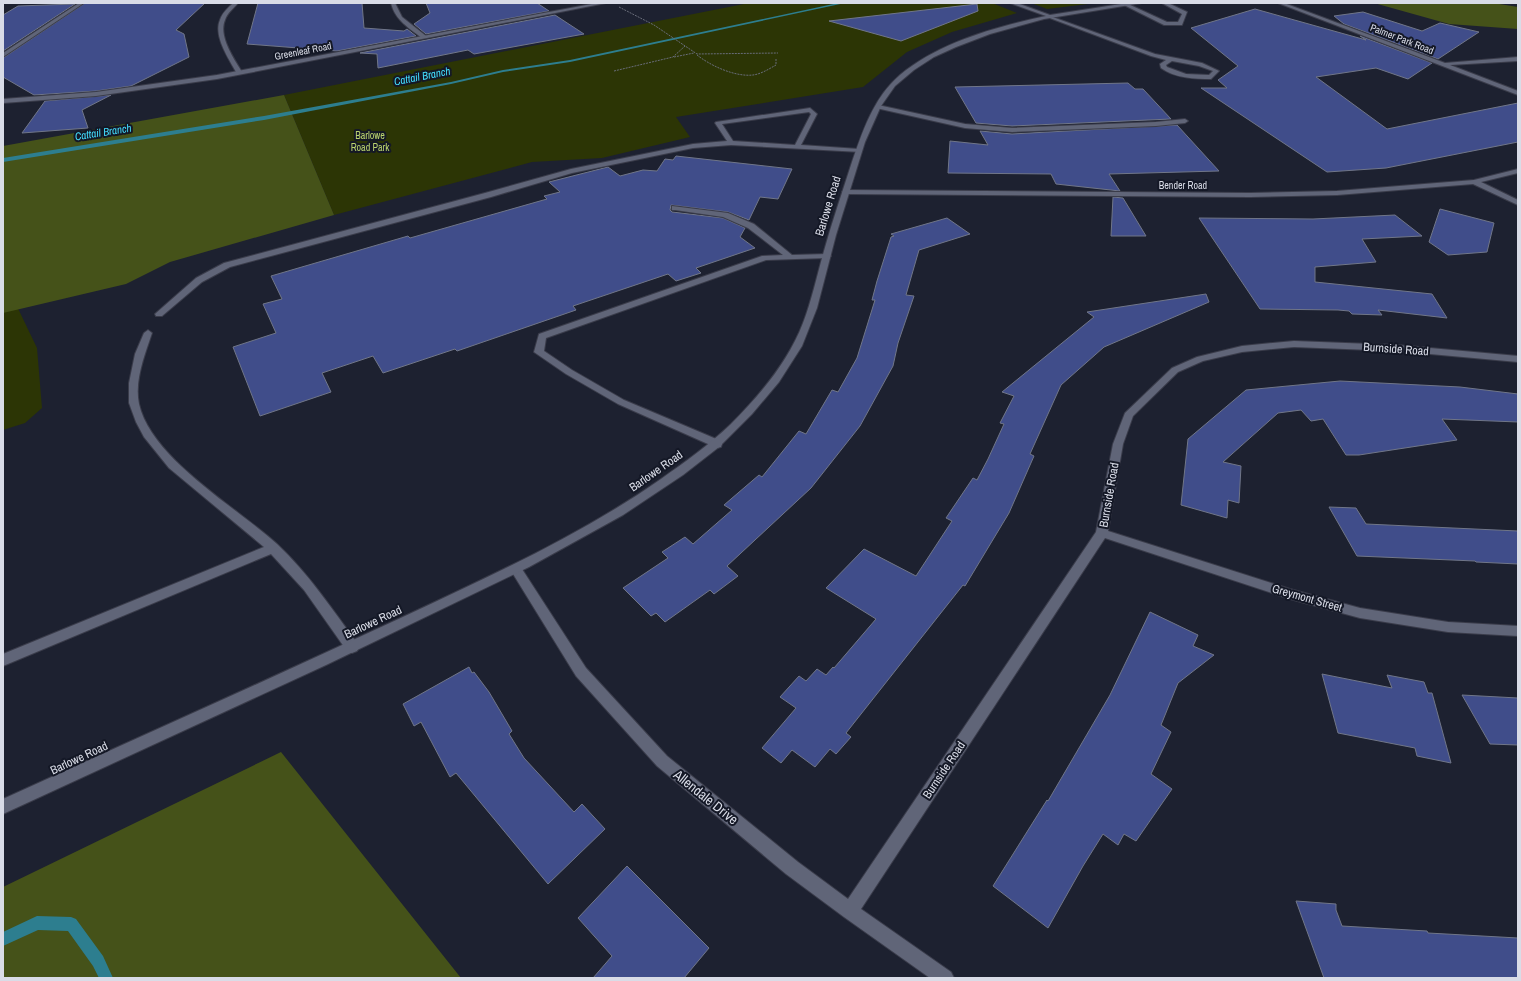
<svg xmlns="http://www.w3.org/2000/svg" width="1521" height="981" viewBox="0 0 1521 981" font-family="'Archivo Narrow',sans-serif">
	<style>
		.green { fill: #2c3505 }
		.forest { fill: #455219 }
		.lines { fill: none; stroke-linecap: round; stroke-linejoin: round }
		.stream { fill: #2d7e8f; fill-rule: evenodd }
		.building { fill: #404d8a; stroke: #707688 }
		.service-casing { stroke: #3a3c4a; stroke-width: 2 }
		.minor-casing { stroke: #3a3c4a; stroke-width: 2 }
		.tertiary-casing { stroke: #3a3c4a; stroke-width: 2 }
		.path { stroke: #696d7a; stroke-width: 1; stroke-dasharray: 2 1; stroke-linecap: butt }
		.service { fill: #606578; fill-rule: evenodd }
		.minor { fill: #606578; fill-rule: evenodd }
		.tertiary { fill: #606578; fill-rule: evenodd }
		.labels { text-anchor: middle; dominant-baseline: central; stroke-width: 4; stroke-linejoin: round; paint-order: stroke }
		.far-street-label { font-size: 10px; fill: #d9dce7; stroke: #141826 }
		.far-park-label { font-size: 10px; fill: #bbd46e; stroke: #141826 }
		.far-water-label { font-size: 11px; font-style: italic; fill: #44defe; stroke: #141826 }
		.street-label { font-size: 12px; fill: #d9dce7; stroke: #141826 }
		.near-street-label { font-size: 14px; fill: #d9dce7; stroke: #141826 }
	</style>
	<rect width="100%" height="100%" fill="#1d2130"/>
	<path class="green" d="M 749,3 L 992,3 L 1017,13 L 952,32 L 907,52 L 863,87 L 676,117 L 690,137 L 602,158 L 532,162 L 334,215 L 284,95 Z
		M 1031,3 L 1096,3 L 1047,9 Z
		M 13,298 L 37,348 L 42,408 L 25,423 L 3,430 L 3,300 Z"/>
	<path class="forest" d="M 1374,3 L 1493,3 L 1518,7 L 1518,29 L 1449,24 Z
		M 284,95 L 334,215 L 170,262 L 126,284 L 3,313 L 3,146 Z
		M 281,752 L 461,978 L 3,978 L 3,887 Z"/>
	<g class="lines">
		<path class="stream" d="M 838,3 L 845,3 L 570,62 L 503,72 L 451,84 L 264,120 L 3,162 L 3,158 L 264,116 L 451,82 L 503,70 L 570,60 Z
			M 37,916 L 71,917 L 76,919 L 103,956 L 113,978 L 99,978 L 93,966 L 68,931 L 38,930 L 3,946 L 3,932 Z"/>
	</g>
	<path class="building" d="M 85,3 L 205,3 L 176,30 L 184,34 L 189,57 L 131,86 L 96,91 L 34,95 L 3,77 L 3,58 Z
		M 258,3 L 362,3 L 364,28 L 404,31 L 407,29 L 416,36 L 337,51 L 247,44 Z
		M 426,3 L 537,3 L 549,11 L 426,34 L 414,24 L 430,13 Z
		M 75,4 L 3,51 L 3,15 L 18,6 Z
		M 977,4 L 978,11 L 901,41 L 829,21 Z
		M 1255,9 L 1366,40 L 1360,36 L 1432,63 L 1408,79 L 1376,68 L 1316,77 L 1387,129 L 1518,103 L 1518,142 L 1386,168 L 1327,172 L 1201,88 L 1227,88 L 1218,80 L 1238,66 L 1191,28 Z
		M 1363,12 L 1422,31 L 1440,23 L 1479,32 L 1438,59 L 1344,24 L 1334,16 Z
		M 555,15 L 584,34 L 474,54 L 468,50 L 378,68 L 377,54 L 360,53 Z
		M 1128,83 L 1135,89 L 1143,89 L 1171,119 L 1012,126 L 976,123 L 955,87 Z
		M 111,95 L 82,110 L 88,128 L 22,133 L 45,101 Z
		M 1177,125 L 1219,171 L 1109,174 L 1120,191 L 1056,184 L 1051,174 L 948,173 L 950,141 L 988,145 L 980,131 L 1012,134 Z
		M 676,156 L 792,169 L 778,199 L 760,197 L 749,220 L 728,212 L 671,205 L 670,210 L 672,212 L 723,218 L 745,228 L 740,237 L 755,248 L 696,268 L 701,273 L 676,281 L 668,274 L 573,306 L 576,310 L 457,351 L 455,349 L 383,373 L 373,356 L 322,373 L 331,392 L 260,416 L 233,347 L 276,333 L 263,304 L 282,299 L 271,276 L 408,236 L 410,238 L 547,199 L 544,196 L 560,192 L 549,182 L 608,167 L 620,176 L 643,170 L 657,171 L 665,159 L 673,160 Z
		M 1113,197 L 1123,198 L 1146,236 L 1111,236 Z
		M 1440,209 L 1494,223 L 1487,252 L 1448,255 L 1429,242 Z
		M 1395,215 L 1422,236 L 1362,239 L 1376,262 L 1315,267 L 1315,282 L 1432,294 L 1447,318 L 1378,310 L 1382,315 L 1352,314 L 1349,311 L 1338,310 L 1260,309 L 1199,218 L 1313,219 Z
		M 947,218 L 970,234 L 919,250 L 906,295 L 914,296 L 898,343 L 893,366 L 860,426 L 811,488 L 727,566 L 738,576 L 714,594 L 710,590 L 665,622 L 656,613 L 651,616 L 623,588 L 668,558 L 662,552 L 685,537 L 693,544 L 732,510 L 724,505 L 759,475 L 762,477 L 799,431 L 806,434 L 832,390 L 838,392 L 857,358 L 875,300 L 872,300 L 877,281 L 891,237 L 894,236 L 891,234 Z
		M 1206,294 L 1209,302 L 1104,347 L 1061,385 L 1030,454 L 1034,456 L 1009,513 L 965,586 L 963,585 L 846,733 L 851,737 L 836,754 L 830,749 L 815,767 L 792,750 L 781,763 L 762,748 L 796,708 L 780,697 L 799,676 L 806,681 L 817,669 L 826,675 L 833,667 L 834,668 L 876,619 L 826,588 L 864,549 L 916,576 L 952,521 L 946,518 L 973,478 L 977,480 L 988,459 L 1004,424 L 1000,423 L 1014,396 L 1002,392 L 1094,317 L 1087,312 Z
		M 1340,381 L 1460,387 L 1518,394 L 1518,422 L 1442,419 L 1457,440 L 1359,455 L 1346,455 L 1323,419 L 1311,421 L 1301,410 L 1278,413 L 1223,462 L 1241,466 L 1239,503 L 1228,500 L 1227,518 L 1181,505 L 1188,439 L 1246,390 Z
		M 1329,507 L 1356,508 L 1366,524 L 1518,531 L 1518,564 L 1476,562 L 1475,561 L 1357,556 Z
		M 1150,612 L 1198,635 L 1193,646 L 1214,655 L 1178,683 L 1161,725 L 1171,732 L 1151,774 L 1172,789 L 1136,841 L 1124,834 L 1118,845 L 1103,834 L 1083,866 L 1048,928 L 993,886 L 1047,800 L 1048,801 L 1110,695 Z
		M 469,667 L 472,673 L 474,672 L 489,692 L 512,731 L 509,734 L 524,758 L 574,812 L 582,804 L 605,829 L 548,884 L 456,773 L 450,777 L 421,722 L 414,726 L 403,704 Z
		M 1322,674 L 1392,688 L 1387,675 L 1424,682 L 1428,693 L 1432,693 L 1451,763 L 1417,756 L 1415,748 L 1338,733 Z
		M 1462,695 L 1518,698 L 1518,745 L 1490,744 Z
		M 627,866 L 709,948 L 684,978 L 593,978 L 612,956 L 578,918 Z
		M 1296,901 L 1336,904 L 1336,910 L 1342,926 L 1427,931 L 1428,933 L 1518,938 L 1518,978 L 1324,978 Z"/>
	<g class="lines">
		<defs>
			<path id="service" d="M 1162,3 L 1168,3 L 1187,12 L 1182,25 L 1164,25 L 1124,5 L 1128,4 L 1167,22 L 1178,22 L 1182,14 Z
				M 1047,15 L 1155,54 L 1202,63 L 1219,71 L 1211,79 C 1195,79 1174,78 1161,68 L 1160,64 L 1166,60 L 1151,56 L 1047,17 ZM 1172,61 L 1199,66 L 1213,71 L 1209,75 L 1186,74 L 1167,67 L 1166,65 Z
				M 878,105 L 965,124 L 1012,128 L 1156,122 L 1185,119 L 1188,121 L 1185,123 L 1156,126 L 1012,132 L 965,128 L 876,108 L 875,107 Z
				M 810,108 L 817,114 L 801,145 L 859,149 L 862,151 L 861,152 L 731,145 L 693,148 L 572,173 L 491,197 L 230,267 L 202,282 L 162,316 L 156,316 L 155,314 L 196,278 L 224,263 L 485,193 L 571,169 L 693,144 L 727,141 L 715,123 L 716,122 ZM 809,112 L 811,114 L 795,145 L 733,141 L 722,124 Z
				M 672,206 L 728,213 L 754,224 L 792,255 L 827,254 L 831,256 L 827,258 L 766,260 L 546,338 L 544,351 L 572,370 L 624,400 L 721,441 L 722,444 L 721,447 L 717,448 L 618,404 L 566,374 L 534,352 L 539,334 L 762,256 L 783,255 L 748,228 L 723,217 L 675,210 L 672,210 Z
				M 148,330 L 152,333 C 145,354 134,381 139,404 C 151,458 236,507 277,544 C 308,573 332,609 357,643 L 359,647 L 357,651 L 352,653 L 347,651 L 304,590 L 271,554 L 3,666 L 3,654 L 264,547 L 169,468 L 144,437 L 136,422 L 129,403 L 129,383 L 135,354 L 144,333 Z"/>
			<path id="minor" d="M 79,3 L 84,3 L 3,57 L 3,53 Z
				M 233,3 L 238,3 C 234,8 227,13 225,20 C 218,36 234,59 242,72 L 239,74 L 236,72 C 229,59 213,36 220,20 C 222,13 228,8 233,3 Z
				M 391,3 L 395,3 L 402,17 L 426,36 L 426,38 L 422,38 C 409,28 395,20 391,3 Z
				M 1278,3 L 1284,3 L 1445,63 L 1518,57 L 1518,61 L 1450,65 L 1518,91 L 1518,95 Z
				M 1518,169 L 1518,173 L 1481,182 L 1518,200 L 1518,205 L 1473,184 L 1337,195 L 1250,197 L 846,194 L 842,192 L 846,190 L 1250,193 L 1337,191 L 1474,180 Z
				M 1294,341 L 1397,345 L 1518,356 L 1518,362 L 1397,351 L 1294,347 L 1242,352 L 1203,361 L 1178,372 L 1133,416 L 1123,444 L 1108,531 L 1290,589 L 1360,608 L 1448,622 L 1518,626 L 1518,636 L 1448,632 L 1360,618 L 1290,599 L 1105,538 L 861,909 L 951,972 L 954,978 L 930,978 L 844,917 L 786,874 L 657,766 L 576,676 L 510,569 L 512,566 L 516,564 L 520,566 L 586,668 L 667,756 L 798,862 L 848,899 L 1096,532 L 1113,444 L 1125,413 L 1172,368 L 1197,357 L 1242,346 Z"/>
			<path id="tertiary" d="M 597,3 L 606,3 L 217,79 L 96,96 L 3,103 L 3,99 L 96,92 L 217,75 Z
				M 1010,3 L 1017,3 L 1050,15 L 1121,4 L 1142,3 L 1044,19 L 990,34 L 956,47 L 934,57 L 914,70 L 895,86 L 881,106 L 865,142 L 836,235 L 817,308 L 802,346 L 779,382 L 752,414 L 719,447 L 683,475 L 623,515 L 529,567 L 326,665 L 3,814 L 3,799 C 137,738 272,678 405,616 C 492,575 581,535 661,479 C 685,462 709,445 731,424 C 760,395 788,362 803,323 C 812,300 817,275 824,251 C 832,222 842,193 851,165 C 862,133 873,98 900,75 C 940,42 996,27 1046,16 Z"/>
		</defs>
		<use href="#service" class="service-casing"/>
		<use href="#minor" class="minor-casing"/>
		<use href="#tertiary" class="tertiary-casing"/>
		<path class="path" d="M 619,7 L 654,25 L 697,54 L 778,53
			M 697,55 C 711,66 735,77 753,75 C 761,74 769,69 776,65 L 776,59
			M 674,57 L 694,53
			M 614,71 L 673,57 L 685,46"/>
		<use href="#service" class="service"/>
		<use href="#minor" class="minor"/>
		<use href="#tertiary" class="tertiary"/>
	</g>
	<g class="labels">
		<g class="far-street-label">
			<text transform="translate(1402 39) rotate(21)">Palmer Park Road</text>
			<text transform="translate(303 51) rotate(-11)">Greenleaf Road</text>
			<text x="1183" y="185">Bender Road</text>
		</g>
		<g class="far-park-label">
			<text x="370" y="135">Barlowe<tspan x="370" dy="12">Road Park</tspan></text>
		</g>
		<g class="far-water-label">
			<text transform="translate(422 76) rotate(-11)">Cattail Branch</text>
			<text transform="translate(103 132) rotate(-9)">Cattail Branch</text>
		</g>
		<g class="street-label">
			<text transform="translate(828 206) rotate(-73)">Barlowe Road</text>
			<text transform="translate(1396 349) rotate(4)">Burnside Road</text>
			<text transform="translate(656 471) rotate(-35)">Barlowe Road</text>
			<text transform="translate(1109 495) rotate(-80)">Burnside Road</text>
			<text transform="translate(1307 598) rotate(16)">Greymont Street</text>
			<text transform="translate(373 622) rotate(-25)">Barlowe Road</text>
			<text transform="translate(79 758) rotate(-25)">Barlowe Road</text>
			<text transform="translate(944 770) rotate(-56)">Burnside Road</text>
		</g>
		<g class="near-street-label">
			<text transform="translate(706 797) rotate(39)">Allendale Drive</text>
		</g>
	</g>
	<rect width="1521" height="981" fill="none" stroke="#d9dce7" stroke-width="8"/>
</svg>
